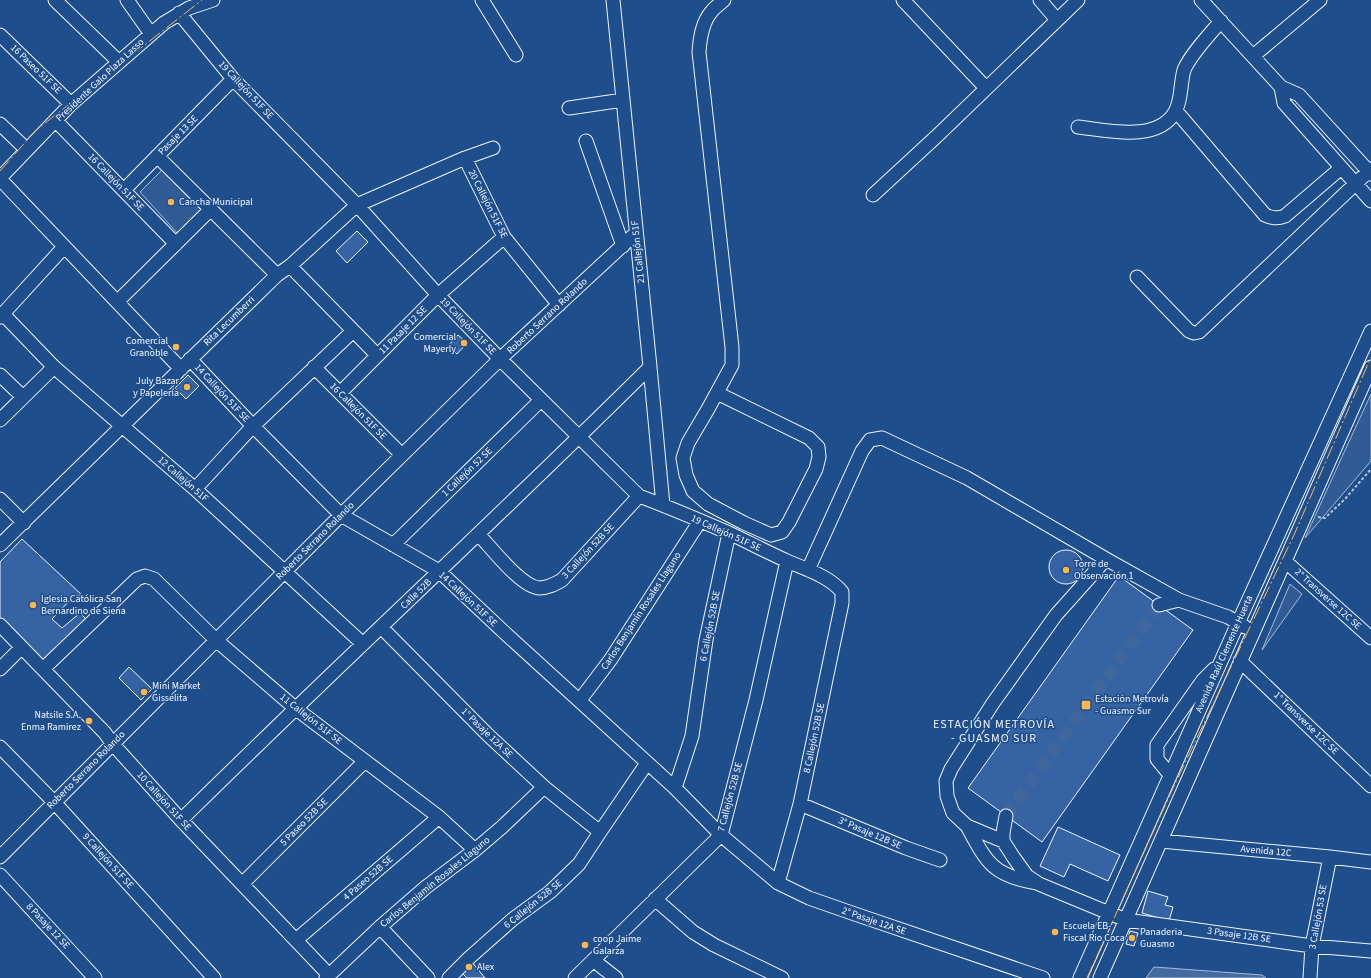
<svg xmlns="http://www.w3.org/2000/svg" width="1371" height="978" viewBox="0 0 1371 978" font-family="'Source Sans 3',sans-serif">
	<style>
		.built { fill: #305b95; stroke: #a8bbd7 }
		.water { fill: #446ba0; stroke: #a8bbd7 }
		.building { fill: #3563a3; stroke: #f2f6ff }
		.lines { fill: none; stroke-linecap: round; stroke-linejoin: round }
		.minor-tunnel { stroke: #3f679d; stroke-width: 13; stroke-dasharray: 13 6; stroke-linecap: butt }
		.minor-casing { stroke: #f2f6ff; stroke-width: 15 }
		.path { stroke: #b3c4dc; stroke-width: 2; stroke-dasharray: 3 2; stroke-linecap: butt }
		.minor { stroke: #1f4e8c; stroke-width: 13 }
		.power { stroke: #ffb74d; stroke-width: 1; stroke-dasharray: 14 3 2 3; stroke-linecap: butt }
		.poi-dot { fill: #ffb74d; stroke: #1f4e8c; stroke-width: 1.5 }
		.labels { text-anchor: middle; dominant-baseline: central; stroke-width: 3; stroke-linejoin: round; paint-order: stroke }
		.street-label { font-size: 10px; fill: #f2f6ff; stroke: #1f4e8c }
		.poi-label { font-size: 10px; fill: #f2f6ff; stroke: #1f4e8c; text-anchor: start }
		.quarter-label { font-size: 12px; letter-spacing: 1px; fill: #f2f6ff; stroke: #1f4e8c }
	</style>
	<rect width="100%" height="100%" fill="#1f4e8c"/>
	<path class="built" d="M 162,170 L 202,211 L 179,235 L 140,192 Z
		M 1371,394 L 1371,461 L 1305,538 L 1352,435 Z
		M 1290,584 L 1302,594 L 1262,650 Z"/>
	<path class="water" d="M 1154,967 L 1262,975 L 1266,978 L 1146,978 Z"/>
	<path class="building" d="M 357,231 L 368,242 L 347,263 L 336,251 Z
		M 458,335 L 467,343 L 457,354 L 448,346 Z
		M 188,375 L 199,386 L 186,399 L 175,388 Z
		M 22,539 L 83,596 L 74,596 L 52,619 L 62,628 L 80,613 L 86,619 L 43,665 L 0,619 L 0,562 Z
		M1049 567a17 17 0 1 1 34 0a17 17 0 1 1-34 0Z
		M 1119,576 L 1193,630 L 1042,842 L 968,788 Z
		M 129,667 L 152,689 L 141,700 L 119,678 Z
		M 1058,827 L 1120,855 L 1108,881 L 1070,864 L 1064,877 L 1040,866 Z
		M 1148,891 L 1168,897 L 1165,905 L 1173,907 L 1169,921 L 1142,913 Z
		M 1130,931 L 1138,933 L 1134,946 L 1126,944 Z
		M 472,962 L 485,978 L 467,978 L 461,972 Z"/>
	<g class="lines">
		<path class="minor-tunnel" d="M 1006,816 L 1159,605"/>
		<defs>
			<path id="minor" d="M 55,0 L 119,62
				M 127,0 L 151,34
				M 482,0 L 516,55
				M 613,0 L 650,367 L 663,505
				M 903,0 L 986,88
				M 1040,0 L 1057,20
				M 1201,0 L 1281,87 L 1299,95 L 1371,174
				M 179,13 L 233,79 L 357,205 L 438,295 L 500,359 L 639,496 C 669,507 699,520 729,533 C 748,542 767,552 787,561 C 805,569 829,576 842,592 L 842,603 L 800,804 L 778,883
				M 0,35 L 71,104
				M 1253,56 L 1320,0
				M 1281,87 L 1284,103 L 1371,201
				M 569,108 L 623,100
				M 1176,111 L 1265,215 C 1272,218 1277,219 1285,216 L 1341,168
				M 56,121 L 176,244
				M 0,124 L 27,150
				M 1078,127 C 1107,130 1157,143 1175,112 C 1182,100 1180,84 1184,70 C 1190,55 1210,34 1221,21
				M 586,141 L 623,246
				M 157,156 L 277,275
				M 465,158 L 504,237 L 559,305
				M 0,178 L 71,104 L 164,23 L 189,8 L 213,0
				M 0,179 L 181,369
				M 124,190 L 233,79
				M 873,195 L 938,135 L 1078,0
				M 290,266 L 377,355
				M 1137,277 L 1189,331 L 1194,333 L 1199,332 L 1371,169
				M 117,302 L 211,209
				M 3,314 L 54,367 L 195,489 L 363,644
				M 0,317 L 64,247
				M 190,359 L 253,426 L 341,515 L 439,571 L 506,634 L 675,788 L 721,835 L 778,883 L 809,898 L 849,912 L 1043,978
				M 314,367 L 402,455
				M 0,375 L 23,397
				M 340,393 L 438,295 L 504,237
				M 717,393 L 809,438 L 818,447 L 819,457 L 816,469 L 789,522 L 782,532 L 771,535 L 744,523 L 708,504 L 693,491 L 686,475 L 683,458 L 688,443 L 708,409 L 732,365 L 732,347 L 699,52 C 700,38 702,22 712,11 C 715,7 720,4 724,0
				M 0,420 L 54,367
				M 195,489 L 253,426 L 353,331
				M 0,499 L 24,523
				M 478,534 C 491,547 521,587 539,588 C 548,588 555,584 562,580 L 639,496
				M 0,545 L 277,275 L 290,266 L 357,205 L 465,158 L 493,148
				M 393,545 L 541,400
				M 1285,561 L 1371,638
				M 808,570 L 862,451 L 870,440 L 882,438 L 967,478 L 1106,559 L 1179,600
				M 1159,605 L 1179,600 L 1228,617 L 1245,627
				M 0,625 L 105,733 L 112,743 L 181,820 L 329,975
				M 381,627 L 488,735 L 544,787 L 600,832
				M 1240,661 L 1371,786
				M 0,669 L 21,648
				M 43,669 L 137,579 L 145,576 L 154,579 L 216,640 L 295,708 L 439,817 L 475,850
				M 580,700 L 611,659 L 700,521
				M 0,747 L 54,802 L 214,978
				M 1170,775 L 1157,759 L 1157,745 L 1203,680 L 1214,669
				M 675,788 L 692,736 L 706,640 L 729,533
				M 800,804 L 906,848 L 940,860
				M 1006,816 L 1003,833 L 1003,841 L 1014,858 L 1027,876 L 1039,884 L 1126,920 L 1312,946 L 1371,951
				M 181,820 C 336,667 496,520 650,367
				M 967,826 C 987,863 993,876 1037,883
				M 1003,841 L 967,826 L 953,813 L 947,796 L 946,781 L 951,769 L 993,703 L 1056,615 L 1106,559
				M 1161,841 L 1330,857 L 1371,862
				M 0,857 L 341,515 L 500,359 L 636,233
				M 0,875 L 95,978
				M 242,884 L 365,761
				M 655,899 L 693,932 L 714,945 L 782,978
				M 380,927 L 428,978
				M 296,940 L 439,817
				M 593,960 L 616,978
				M 326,978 L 380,927 L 426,887 L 475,850 L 502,827 L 544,787
				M 449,978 L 469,958 L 513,919 L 550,892 L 579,864 L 600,832 L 647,763
				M 575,978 L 721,835 L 756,700 L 787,561
				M 1080,978 L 1238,623 L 1371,331
				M 1100,978 L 1371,367
				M 1310,978 L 1312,946 L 1330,857"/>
		</defs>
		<use href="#minor" class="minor-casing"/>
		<path class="path" d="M 1318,517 L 1325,518 L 1345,499 L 1371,469"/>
		<use href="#minor" class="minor"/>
		<path class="power" d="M 0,171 L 35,131 L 202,0
			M 1087,978 L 1173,788 L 1294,535 L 1371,357"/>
	</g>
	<g class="poi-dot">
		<circle cx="171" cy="202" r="4"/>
		<circle cx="464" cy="343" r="4"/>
		<circle cx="176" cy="347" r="4"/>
		<circle cx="187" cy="387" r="4"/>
		<circle cx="1066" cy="570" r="4"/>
		<circle cx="33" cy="605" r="4"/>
		<circle cx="144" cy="692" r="4"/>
		<rect x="1081" y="700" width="10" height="10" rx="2"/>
		<circle cx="89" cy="721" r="4"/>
		<circle cx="1055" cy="932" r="4"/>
		<circle cx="1132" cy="938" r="4"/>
		<circle cx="585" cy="945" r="4"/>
		<circle cx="469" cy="967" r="4"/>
	</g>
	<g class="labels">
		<g class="street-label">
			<text transform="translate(36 69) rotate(44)">16 Paseo 51F SE</text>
			<text transform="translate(100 80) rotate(-43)">Presidente Galo Plaza Lasso</text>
			<text transform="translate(246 90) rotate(47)">19 Callejón 51F SE</text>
			<text transform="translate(178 135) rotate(-45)">Pasaje 13 SE</text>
			<text transform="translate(116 182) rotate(46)">16 Callejón 51F SE</text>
			<text transform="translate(488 204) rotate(63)">20 Callejón 51F SE</text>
			<text transform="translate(638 252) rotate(-96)">21 Callejón 51F</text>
			<text transform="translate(547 316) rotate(-43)">Roberto Serrano Rolando</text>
			<text transform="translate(229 321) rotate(-44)">Rita Lecumberri</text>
			<text transform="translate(468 326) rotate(46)">19 Callejón 51F SE</text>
			<text transform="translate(403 330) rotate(-45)">11 Pasaje 12 SE</text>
			<text transform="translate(222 393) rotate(47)">14 Callejón 51F SE</text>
			<text transform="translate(358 411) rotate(45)">16 Callejón 51F SE</text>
			<text transform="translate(467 472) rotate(-44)">1 Callejón 52 SE</text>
			<text transform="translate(183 479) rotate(41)">12 Callejón 51F</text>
			<text transform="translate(726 533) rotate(24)">19 Callejón 51F SE</text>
			<text transform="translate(315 541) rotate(-45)">Roberto Serrano Rolando</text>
			<text transform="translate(588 551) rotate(-47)">3 Callejón 52B SE</text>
			<text transform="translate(416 594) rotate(-44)">Calle 52B</text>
			<text transform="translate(468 599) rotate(43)">14 Callejón 51F SE</text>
			<text transform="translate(1328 599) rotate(42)">2° Transverse 12C SE</text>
			<text transform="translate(641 611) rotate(-57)">Carlos Benjamín Rosales Llaguno</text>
			<text transform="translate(710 626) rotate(-79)">6 Callejón 52B SE</text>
			<text transform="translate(1224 654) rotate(-66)">Avenida Raúl Clemente Huerta</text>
			<text transform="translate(311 719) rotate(38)">11 Callejón 51F SE</text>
			<text transform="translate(1306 723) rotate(44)">1° Transverse 12C SE</text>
			<text transform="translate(487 733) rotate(44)">1° Pasaje 12A SE</text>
			<text transform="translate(814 738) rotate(-78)">8 Callejón 52B SE</text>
			<text transform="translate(86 770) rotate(-45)">Roberto Serrano Rolando</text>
			<text transform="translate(730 797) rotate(-75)">7 Callejón 52B SE</text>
			<text transform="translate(164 801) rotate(48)">10 Callejón 51F SE</text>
			<text transform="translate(304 822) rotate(-45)">5 Paseo 52B SE</text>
			<text transform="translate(870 833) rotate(23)">3° Pasaje 12B SE</text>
			<text transform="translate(1266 851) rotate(5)">Avenida 12C</text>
			<text transform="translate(108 861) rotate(48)">9 Callejón 51F SE</text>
			<text transform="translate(368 878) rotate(-41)">4 Paseo 52B SE</text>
			<text transform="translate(435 882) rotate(-39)">Carlos Benjamín Rosales Llaguno</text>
			<text transform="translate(533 904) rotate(-39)">6 Callejón 52B SE</text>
			<text transform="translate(1318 917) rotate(-80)">3 Callejón 53 SE</text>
			<text transform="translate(874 921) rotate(19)">2° Pasaje 12A SE</text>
			<text transform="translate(48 926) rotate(47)">8 Pasaje 12 SE</text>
			<text transform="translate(1239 935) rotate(8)">3 Pasaje 12B SE</text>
		</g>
		<g class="poi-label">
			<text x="179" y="202">Cancha Municipal</text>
			<text x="456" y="337" text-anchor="end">Comercial<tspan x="456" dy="12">Mayerly</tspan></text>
			<text x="168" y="341" text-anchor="end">Comercial<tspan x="168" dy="12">Granoble</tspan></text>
			<text x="179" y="381" text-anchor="end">July Bazar<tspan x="179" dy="12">y Papelería</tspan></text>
			<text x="1074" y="564">Torre de<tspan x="1074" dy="12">Observación 1</tspan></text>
			<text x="41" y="599">Iglesia Católica San<tspan x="41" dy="12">Bernardino de Siena</tspan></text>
			<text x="152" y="686">Mini Market<tspan x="152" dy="12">Gisselita</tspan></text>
			<text x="1095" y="699">Estación Metrovía<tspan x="1095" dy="12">- Guasmo Sur</tspan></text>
			<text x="81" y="715" text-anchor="end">Natsile S.A.<tspan x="81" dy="12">Enma Ramirez</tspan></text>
			<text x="1063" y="926">Escuela EB-<tspan x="1063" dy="12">Fiscal Rio Coca</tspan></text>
			<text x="1140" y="932">Panaderia<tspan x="1140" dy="12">Guasmo</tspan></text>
			<text x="593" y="939">coop Jaime<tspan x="593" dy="12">Galarza</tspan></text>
			<text x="477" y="967">Alex</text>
		</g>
		<g class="quarter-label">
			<text x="994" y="724">ESTACIÓN METROVÍA<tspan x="994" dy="14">- GUASMO SUR</tspan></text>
		</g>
	</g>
</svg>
